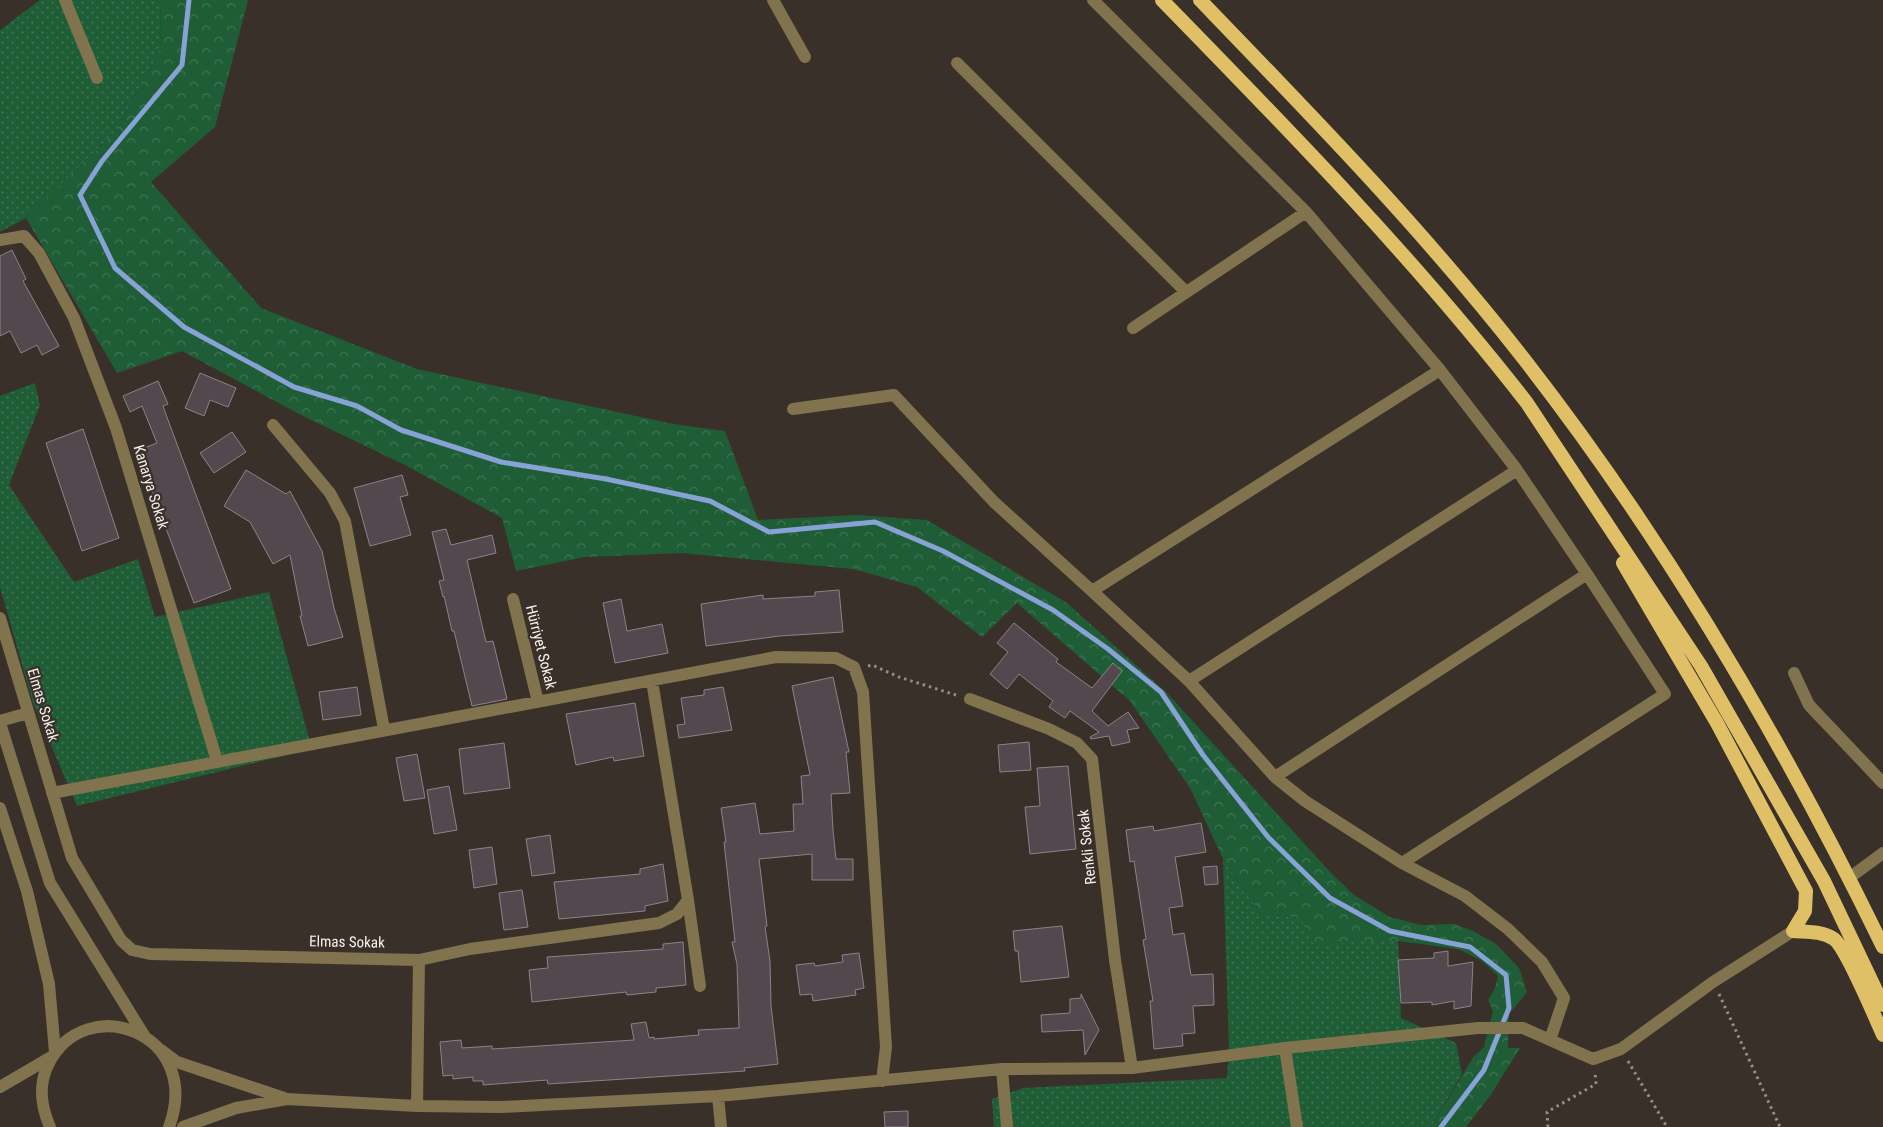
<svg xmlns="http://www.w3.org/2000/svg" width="1883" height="1127" viewBox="0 0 1883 1127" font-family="'Roboto Condensed',sans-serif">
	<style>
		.grass { fill: url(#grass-dots) }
		.forest { fill: url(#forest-crowns) }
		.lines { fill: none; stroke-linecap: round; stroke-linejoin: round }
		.stream { stroke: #87a2d5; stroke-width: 5 }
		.building { fill: #52484e; stroke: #8d8289 }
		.path { stroke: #958d88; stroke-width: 3; stroke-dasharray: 2.5 4; stroke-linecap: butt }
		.minor { stroke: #81734e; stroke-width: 12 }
		.tertiary { stroke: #81734e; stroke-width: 12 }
		.trunk { stroke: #e0c066; stroke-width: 14 }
		.labels { text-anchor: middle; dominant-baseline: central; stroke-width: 4.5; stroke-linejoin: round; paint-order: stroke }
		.street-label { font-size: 15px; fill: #f8f1ed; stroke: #3a302a }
	</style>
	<defs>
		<pattern id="grass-dots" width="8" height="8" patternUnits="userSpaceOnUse" patternTransform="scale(1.25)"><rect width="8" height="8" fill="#1e5d36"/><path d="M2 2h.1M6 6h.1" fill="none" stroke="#3f7553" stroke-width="1.8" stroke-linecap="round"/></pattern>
		<pattern id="forest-crowns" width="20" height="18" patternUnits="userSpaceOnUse" patternTransform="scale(1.25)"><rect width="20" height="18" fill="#1e5d36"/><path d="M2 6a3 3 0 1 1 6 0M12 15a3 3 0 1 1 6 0" fill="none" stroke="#3f7553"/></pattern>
	</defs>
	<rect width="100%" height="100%" fill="#3a302a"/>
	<path class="grass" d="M 40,0 L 160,0 L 161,48 L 118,129 L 26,218 L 0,232 L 0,30 Z
		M 35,383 L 40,405 L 9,485 L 74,582 L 138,559 L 155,617 L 269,592 L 312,749 L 77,806 L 33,703 L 0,587 L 0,396 Z
		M 1223,859 L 1260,913 L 1300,918 L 1360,941 L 1398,941 L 1401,1018 L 1456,1043 L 1462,1074 L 1431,1127 L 994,1127 L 992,1099 L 1023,1088 L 1227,1078 L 1229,1050 Z"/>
	<path class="forest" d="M 160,0 L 248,0 L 215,127 L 151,182 L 261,308 L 417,369 L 673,424 L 725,431 L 758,520 L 857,515 L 927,520 L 1067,603 L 1167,693 L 1332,874 L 1354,895 L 1390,917 L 1421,925 L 1454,924 L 1473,931 L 1496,944 L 1519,968 L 1527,992 L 1509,1014 L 1508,1048 L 1520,1048 L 1490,1096 L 1466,1127 L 1431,1127 L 1474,1056 L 1484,1047 L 1493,1011 L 1488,1000 L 1495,988 L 1498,976 L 1482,961 L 1458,949 L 1398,941 L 1360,941 L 1315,947 L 1300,918 L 1260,913 L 1223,859 L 1190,788 L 1130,701 L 1017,603 L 982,637 L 917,587 L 853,569 L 682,553 L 585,557 L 516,571 L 502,518 L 405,465 L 303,416 L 182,351 L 117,373 L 26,218 L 118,129 L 161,48 Z"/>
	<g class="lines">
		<path class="stream" d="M 189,0 L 182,65 L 102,161 L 80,195 L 115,268 L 184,327 L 294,387 L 357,406 L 401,430 L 501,462 L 606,479 L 710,501 L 769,532 L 875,522 L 943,551 L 1053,610 L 1108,649 L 1161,692 L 1203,755 L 1268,837 L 1330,898 L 1390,931 L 1470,947 L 1506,975 L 1509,1008 L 1484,1070 L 1441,1127"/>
	</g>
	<path class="building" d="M 12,250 L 26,279 L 23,281 L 59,346 L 42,355 L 37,345 L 21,353 L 10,331 L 0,336 L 0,256 Z
		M 200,373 L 236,388 L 228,407 L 210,400 L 204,416 L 185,408 Z
		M 158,381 L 168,404 L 163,406 L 168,420 L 231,589 L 194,603 L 137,451 L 157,443 L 142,406 L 130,412 L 123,396 Z
		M 83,429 L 119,538 L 82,551 L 46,443 Z
		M 232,432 L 246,452 L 214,473 L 200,453 Z
		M 246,470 L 286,494 L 290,491 L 322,551 L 334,608 L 343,637 L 308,646 L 300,616 L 302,616 L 290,555 L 273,564 L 250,522 L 224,506 Z
		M 402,475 L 408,495 L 400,497 L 411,535 L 370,546 L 354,488 Z
		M 446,529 L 451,545 L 492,535 L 496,553 L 467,560 L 486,642 L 493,641 L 507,699 L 472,706 L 454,631 L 452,631 L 444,596 L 443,597 L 439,581 L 444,580 L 432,532 Z
		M 839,590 L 843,632 L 779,636 L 706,646 L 701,604 L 763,595 L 763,599 L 815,596 L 815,592 Z
		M 621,599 L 627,631 L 662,624 L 668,653 L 615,663 L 603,603 Z
		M 1014,623 L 1058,659 L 1056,662 L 1092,688 L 1113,663 L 1122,671 L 1092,711 L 1108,726 L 1128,712 L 1139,728 L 1127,730 L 1130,742 L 1112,746 L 1109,736 L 1091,739 L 1090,737 L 1099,732 L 1070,711 L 1065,718 L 1049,707 L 1053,701 L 1019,674 L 1007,689 L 990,674 L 1008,652 L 997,643 Z
		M 833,677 L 849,752 L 846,752 L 850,793 L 831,794 L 833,830 L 836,859 L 853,859 L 853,880 L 812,880 L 812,854 L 759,859 L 767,926 L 765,927 L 770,961 L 771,1006 L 778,1064 L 744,1068 L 745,1071 L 548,1084 L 547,1080 L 483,1085 L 483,1081 L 473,1081 L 473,1077 L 453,1079 L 453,1075 L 443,1076 L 440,1042 L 461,1040 L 462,1048 L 492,1046 L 492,1049 L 634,1040 L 631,1024 L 646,1022 L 649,1038 L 654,1037 L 654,1039 L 699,1035 L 698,1030 L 739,1028 L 737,964 L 732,942 L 735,942 L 724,842 L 726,842 L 721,808 L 755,803 L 760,834 L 794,831 L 793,804 L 803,804 L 801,776 L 810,775 L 792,686 Z
		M 357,687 L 361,715 L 323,720 L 319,692 Z
		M 723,687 L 732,730 L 679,738 L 677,725 L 685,724 L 681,698 L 704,695 L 704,690 Z
		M 635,703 L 644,756 L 614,761 L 613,757 L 576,765 L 566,714 Z
		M 1029,742 L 1031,770 L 1000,772 L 998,745 Z
		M 504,743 L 510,788 L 464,794 L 459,749 Z
		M 417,754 L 425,798 L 404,801 L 396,758 Z
		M 1068,766 L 1076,849 L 1030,854 L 1025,807 L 1040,806 L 1037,768 Z
		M 449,786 L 457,830 L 434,834 L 427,790 Z
		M 1201,823 L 1206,852 L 1175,857 L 1183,906 L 1169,908 L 1173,935 L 1184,933 L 1191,975 L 1213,974 L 1214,1005 L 1193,1006 L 1195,1033 L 1182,1034 L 1183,1046 L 1154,1049 L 1150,1001 L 1153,1001 L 1143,940 L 1146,939 L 1134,861 L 1130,862 L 1126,830 L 1153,826 L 1154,831 Z
		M 550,835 L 555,873 L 532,876 L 526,839 Z
		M 492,847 L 497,884 L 474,888 L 469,850 Z
		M 663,864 L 668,901 L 645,906 L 645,911 L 559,919 L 554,882 L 640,874 L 640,869 Z
		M 1217,866 L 1218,884 L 1205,885 L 1203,867 Z
		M 522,890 L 528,927 L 504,930 L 499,893 Z
		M 1062,926 L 1069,977 L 1021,982 L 1018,951 L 1015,951 L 1013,931 Z
		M 683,942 L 686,985 L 656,988 L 656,992 L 627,995 L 626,992 L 532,1002 L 529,970 L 548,968 L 547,957 L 663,949 L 663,944 Z
		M 1448,951 L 1448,966 L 1473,962 L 1471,1006 L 1454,1009 L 1454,1001 L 1432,1005 L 1432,1002 L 1401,1003 L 1398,960 L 1434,958 L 1434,953 Z
		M 859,953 L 864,988 L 855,990 L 856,995 L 813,1001 L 812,994 L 800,995 L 796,965 L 814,963 L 815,966 L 843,962 L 842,955 Z
		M 1081,994 L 1099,1030 L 1085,1055 L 1083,1030 L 1042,1032 L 1041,1015 L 1070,1013 L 1070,999 L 1081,998 Z
		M 908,1111 L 908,1127 L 885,1127 L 884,1112 Z"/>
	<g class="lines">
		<path class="path" d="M 868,666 L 872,665 L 899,677 L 956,695
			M 1719,994 L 1780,1127
			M 1628,1061 L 1667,1127
			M 1548,1127 L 1547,1112 L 1596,1084 L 1595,1072"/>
		<path class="minor" d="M 65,0 L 97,78
			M 773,0 L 805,57
			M 1093,0 L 1306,212 L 1440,370
			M 957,63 L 1186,292
			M 0,240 L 24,236 L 39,253 L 74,318 L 116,428 L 217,761
			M 1133,328 L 1306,212
			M 793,409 L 894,395 L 994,502 L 1092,591
			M 273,425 L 330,493 L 345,521 L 384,729
			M 1517,470 L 1189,681 L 1275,777 L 1305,801 L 1402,863 L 1465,896 L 1508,929 L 1542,962 L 1564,998 L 1550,1040
			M 513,599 L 538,702
			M 0,618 L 72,858 L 121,940 L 132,950 L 150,954 L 419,960 L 470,949 L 659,923 L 677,914 L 688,900
			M 1794,673 L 1809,705 L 1883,783
			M 652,681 L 688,900 L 700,986
			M 1189,681 L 1092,591 L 1440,370 L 1517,470 L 1587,574 L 1275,777
			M 970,699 L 1049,729 L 1077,743 L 1092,759 L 1115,960 L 1132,1068
			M 0,721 L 28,713
			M 52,793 L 776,657 L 836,658 L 854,667 L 863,692 L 886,1047 L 882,1081
			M 1402,863 L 1665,694 L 1587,574
			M 1849,878 L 1883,853
			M 1285,1048 L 1297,1127
			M 161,1050 L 177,1062 L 284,1098
			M 1002,1069 L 1007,1127
			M 718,1096 L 721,1127
			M 417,1106 L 419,960
			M 183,1127 L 236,1108 L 287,1099 L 417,1106 L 501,1107 L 718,1096 L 1002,1069 L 1132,1068 L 1285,1048 L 1478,1028 L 1523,1028 L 1593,1059 L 1621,1049 L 1713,982 L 1793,931"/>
		<path class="tertiary" d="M 0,723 L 50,883 L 145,1037
			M 0,808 L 27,891 L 49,984 L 55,1052
			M 0,1087 L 53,1056
			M 50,1127 C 41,1106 38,1086 48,1065 C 85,989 204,1033 169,1127"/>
		<path class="trunk" d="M 1162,0 C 1289,130 1416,260 1527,403 L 1701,666 L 1824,881 L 1883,1005
			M 1200,0 C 1312,116 1425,232 1524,359 C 1665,540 1783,741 1883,947
			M 1623,563 L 1717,723 L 1806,891 L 1805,911 L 1793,931 C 1807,932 1822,931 1834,939 C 1846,948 1875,1017 1883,1035"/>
	</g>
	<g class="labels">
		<g class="street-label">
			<text transform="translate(151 487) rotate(73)">Kanarya Sokak</text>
			<text transform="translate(541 647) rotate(76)">Hürriyet Sokak</text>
			<text transform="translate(43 705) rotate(73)">Elmas Sokak</text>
			<text transform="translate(1087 847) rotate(-96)">Renkli Sokak</text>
			<text transform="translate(347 942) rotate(1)">Elmas Sokak</text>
		</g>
	</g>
</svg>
